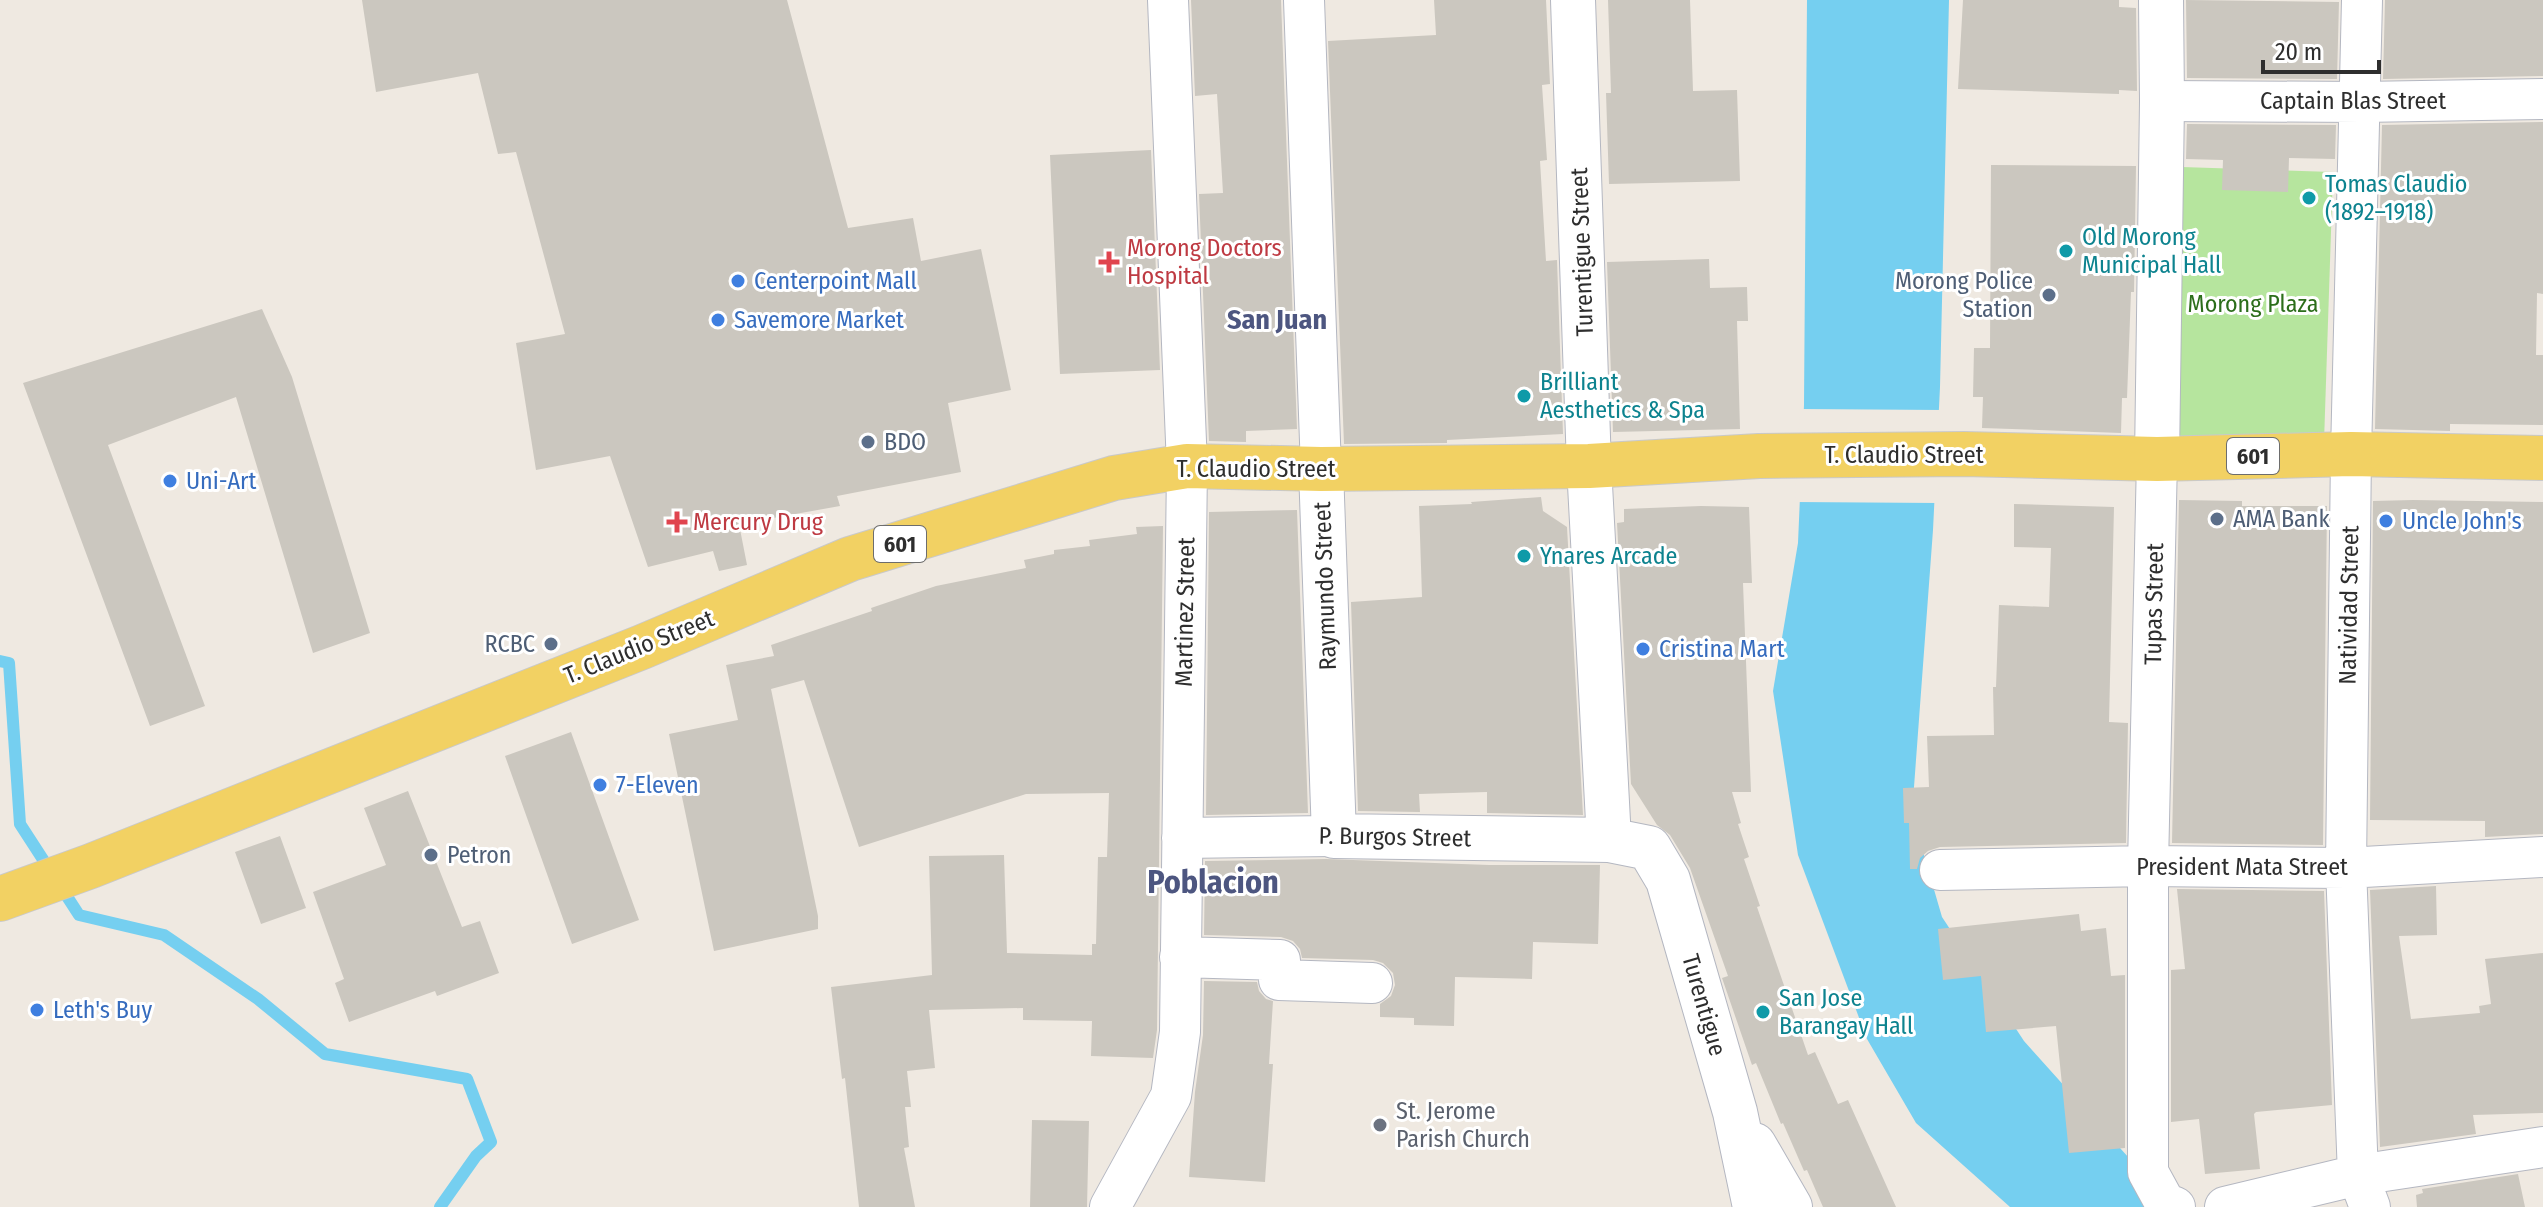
<svg xmlns="http://www.w3.org/2000/svg" width="2543" height="1207" viewBox="0 0 2543 1207" font-family="'Fira Sans Condensed',sans-serif">
	<style>
		.green { fill: #b6e59e }
		.water { fill: #75cff0 }
		.pier { fill: #efe9e1 }
		.lines { fill: none; stroke-linecap: round; stroke-linejoin: round }
		.stream { stroke: #75cff0; stroke-width: 12 }
		.building { fill: #cbc7bf }
		.minor-casing { stroke: #b4b7c1; stroke-width: 42 }
		.tertiary-casing { stroke: #b4b7c1; stroke-width: 46 }
		.primary-casing { stroke: #c9c9c9; stroke-width: 46 }
		.minor { stroke: #fff; stroke-width: 40 }
		.tertiary { stroke: #fff; stroke-width: 44 }
		.primary { stroke: #f2d163; stroke-width: 44 }
		.culture-dot { fill: #0f9aa8; stroke: #fff; stroke-width: 3 }
		.health-dot { fill: #e0444e; stroke: #fff; stroke-width: 3 }
		.shop-dot { fill: #3f7fe0; stroke: #fff; stroke-width: 3 }
		.service-dot { fill: #5c6f8a; stroke: #fff; stroke-width: 3 }
		.worship-dot { fill: #6b7280; stroke: #fff; stroke-width: 3 }
		.labels { text-anchor: middle; dominant-baseline: central; stroke-width: 6; stroke-linejoin: round; paint-order: stroke }
		.shield { fill: #fff; stroke: #6d6d6d; stroke-width: 2 }
		.shield-label { font-size: 22px; font-weight: bold; fill: #2e2e2e }
		.street-label { font-size: 24px; fill: #2e2e2e; stroke: #fff }
		.culture-label { font-size: 24px; fill: #0d838f; stroke: #fff; text-anchor: start }
		.health-label { font-size: 24px; fill: #be3a42; stroke: #fff; text-anchor: start }
		.shop-label { font-size: 24px; fill: #366cbe; stroke: #fff; text-anchor: start }
		.service-label { font-size: 24px; fill: #4e5e75; stroke: #fff; text-anchor: start }
		.park-label { font-size: 24px; fill: #2c6e1b; stroke: #fff }
		.worship-label { font-size: 24px; fill: #5b616d; stroke: #fff; text-anchor: start }
		.quarter-label { font-size: 28px; font-weight: bold; fill: #4d5680; stroke: #fff }
		.district-label { font-size: 32px; font-weight: bold; fill: #4d5680; stroke: #fff }
	</style>
	<rect width="100%" height="100%" fill="#efe9e1"/>
	<path class="green" d="M 2182,167 L 2333,172 L 2324,442 L 2173,436 Z"/>
	<path class="water" d="M 1807,0 L 1949,0 L 1940,387 L 1933,530 L 1912,814 L 1942,917 L 2024,1041 L 2173,1207 L 2010,1207 L 1916,1123 L 1867,1039 L 1798,855 L 1773,691 L 1798,543 L 1804,405 Z"/>
	<path class="pier" d="M 1800,409 L 1943,410 L 1938,503 L 1795,502 Z"/>
	<g class="lines">
		<path class="stream" d="M 0,661 L 9,663 L 20,824 L 79,915 L 164,935 L 258,999 L 325,1054 L 467,1079 L 491,1142 L 476,1156 L 440,1207"/>
	</g>
	<path class="building" d="M 362,0 L 787,0 L 848,228 L 913,218 L 921,261 L 981,249 L 1011,390 L 948,403 L 961,472 L 837,496 L 840,506 L 739,524 L 747,565 L 719,571 L 713,551 L 648,567 L 610,456 L 536,470 L 516,343 L 565,334 L 516,152 L 498,154 L 478,73 L 376,92 Z
		M 1191,0 L 1281,0 L 1297,429 L 1246,431 L 1246,442 L 1209,441 L 1199,194 L 1223,193 L 1217,94 L 1195,96 Z
		M 1434,0 L 1546,0 L 1550,84 L 1542,85 L 1547,160 L 1540,161 L 1546,261 L 1557,260 L 1563,434 L 1447,440 L 1447,443 L 1344,444 L 1328,41 L 1436,35 Z
		M 1608,0 L 1690,0 L 1693,91 L 1737,90 L 1740,181 L 1609,184 L 1606,93 L 1611,93 Z
		M 1963,0 L 2119,0 L 2119,7 L 2136,8 L 2137,91 L 2119,90 L 2119,94 L 1958,89 Z
		M 2186,0 L 2339,2 L 2337,79 L 2187,78 Z
		M 2385,0 L 2543,0 L 2543,76 L 2383,79 Z
		M 2543,122 L 2543,294 L 2537,293 L 2536,355 L 2543,355 L 2543,425 L 2450,424 L 2450,431 L 2375,429 L 2382,125 Z
		M 2187,124 L 2336,125 L 2335,159 L 2289,158 L 2288,192 L 2222,190 L 2223,160 L 2186,159 Z
		M 1151,150 L 1160,370 L 1060,374 L 1050,155 Z
		M 1991,165 L 2136,166 L 2134,292 L 2131,292 L 2127,398 L 2122,398 L 2121,433 L 1982,428 L 1983,397 L 1973,397 L 1974,348 L 1990,348 Z
		M 1709,259 L 1710,288 L 1747,287 L 1748,321 L 1737,321 L 1740,429 L 1613,432 L 1607,262 Z
		M 262,309 L 292,377 L 370,633 L 313,653 L 236,397 L 108,445 L 205,706 L 150,726 L 23,383 Z
		M 1541,497 L 1543,511 L 1567,527 L 1583,815 L 1487,813 L 1487,792 L 1419,794 L 1420,812 L 1358,811 L 1351,602 L 1422,597 L 1419,506 L 1472,504 L 1471,502 Z
		M 2179,500 L 2242,501 L 2242,506 L 2327,506 L 2323,845 L 2172,843 Z
		M 2413,500 L 2543,502 L 2543,834 L 2485,837 L 2485,821 L 2370,820 L 2373,501 Z
		M 2014,504 L 2114,507 L 2109,722 L 2128,723 L 2126,843 L 1940,847 L 1928,851 L 1920,858 L 1917,869 L 1910,869 L 1909,823 L 1904,823 L 1903,788 L 1929,787 L 1927,736 L 1994,735 L 1993,687 L 1996,687 L 1999,605 L 2049,607 L 2051,548 L 2014,547 Z
		M 1701,506 L 1749,507 L 1752,583 L 1743,583 L 1751,792 L 1732,792 L 1741,823 L 1738,824 L 1749,857 L 1744,859 L 1760,906 L 1757,907 L 1808,1055 L 1815,1052 L 1838,1104 L 1848,1100 L 1896,1207 L 1823,1207 L 1807,1170 L 1804,1171 L 1783,1123 L 1781,1124 L 1756,1063 L 1752,1065 L 1722,978 L 1728,976 L 1690,868 L 1670,835 L 1657,825 L 1631,784 L 1617,523 L 1624,522 L 1624,509 Z
		M 1297,510 L 1308,813 L 1206,815 L 1209,512 Z
		M 1163,526 L 1157,1030 L 1153,1058 L 1091,1056 L 1092,1021 L 1023,1020 L 1023,1008 L 929,1010 L 935,1068 L 907,1071 L 911,1107 L 905,1107 L 909,1147 L 904,1148 L 915,1207 L 859,1207 L 845,1078 L 842,1079 L 831,987 L 932,975 L 929,856 L 1004,855 L 1007,953 L 1092,955 L 1092,944 L 1096,944 L 1098,857 L 1107,857 L 1109,793 L 1026,794 L 859,847 L 804,680 L 771,689 L 818,916 L 818,929 L 714,951 L 669,734 L 738,720 L 726,665 L 774,656 L 771,645 L 872,611 L 871,608 L 936,586 L 1026,568 L 1024,560 L 1054,554 L 1054,550 L 1090,546 L 1089,540 L 1137,534 L 1136,527 Z
		M 571,732 L 639,920 L 572,944 L 505,756 Z
		M 408,791 L 462,927 L 480,921 L 499,973 L 437,996 L 435,991 L 349,1022 L 335,983 L 344,979 L 313,892 L 386,865 L 364,808 Z
		M 280,836 L 306,908 L 261,924 L 235,852 Z
		M 1326,859 L 1489,865 L 1600,865 L 1598,944 L 1533,942 L 1532,979 L 1455,977 L 1454,1026 L 1414,1025 L 1414,1018 L 1380,1017 L 1380,1004 L 1391,996 L 1395,985 L 1393,973 L 1383,963 L 1373,960 L 1302,958 L 1300,949 L 1293,941 L 1281,937 L 1204,935 L 1205,861 Z
		M 2436,886 L 2437,935 L 2399,936 L 2411,1019 L 2480,1013 L 2479,1006 L 2491,1004 L 2485,959 L 2543,953 L 2543,1113 L 2473,1115 L 2476,1134 L 2380,1147 L 2370,890 Z
		M 2177,889 L 2324,891 L 2332,1105 L 2256,1112 L 2254,1114 L 2260,1169 L 2205,1174 L 2199,1119 L 2171,1122 L 2171,970 L 2185,969 Z
		M 2079,914 L 2081,931 L 2106,928 L 2111,976 L 2125,975 L 2125,1148 L 2069,1153 L 2056,1026 L 1986,1032 L 1981,976 L 1943,980 L 1938,929 Z
		M 1204,981 L 1257,982 L 1259,991 L 1266,999 L 1273,1001 L 1269,1064 L 1273,1064 L 1265,1182 L 1189,1177 L 1195,1092 L 1203,1035 Z
		M 1032,1120 L 1089,1121 L 1087,1207 L 1030,1207 Z
		M 2518,1174 L 2525,1207 L 2417,1207 L 2416,1195 L 2423,1193 L 2422,1189 Z"/>
	<g class="lines">
		<defs>
			<path id="minor" d="M 1304,0 L 1321,469
				M 2362,0 L 2351,454 L 2346,868 L 2358,1175 L 2370,1207
				M 2162,101 L 2361,102 L 2543,99
				M 2157,459 L 2148,866 L 2148,1172 L 2165,1203 L 2175,1207
				M 1182,838 L 1334,836
				M 1940,870 L 2148,866 L 2346,868 L 2543,857
				M 1180,957 L 1280,960 L 1279,980 L 1372,983
				M 1110,1207 L 1171,1096 L 1180,1032 L 1187,466 L 1168,0
				M 2225,1207 L 2358,1175 L 2543,1147"/>
			<path id="tertiary" d="M 1573,0 L 1589,466 L 1609,840
				M 2157,459 L 2162,101 L 2161,0
				M 1321,469 L 1334,836 L 1609,840 L 1649,848 L 1668,880 L 1735,1112 L 1755,1207
				M 1754,1145 L 1790,1207"/>
			<path id="primary" d="M 0,899 L 91,866 L 642,647 L 850,559 L 1114,478 L 1187,466 L 1321,469 L 1589,466 L 1759,456 L 1964,454 L 2157,459 L 2351,454 L 2543,458"/>
		</defs>
		<use href="#minor" class="minor-casing"/>
		<use href="#tertiary" class="tertiary-casing"/>
		<use href="#primary" class="primary-casing"/>
		<use href="#minor" class="minor"/>
		<use href="#tertiary" class="tertiary"/>
		<use href="#primary" class="primary"/>
	</g>
	<g class="culture-dot">
		<circle cx="2309" cy="198" r="8"/>
		<circle cx="2066" cy="251" r="8"/>
		<circle cx="1524" cy="396" r="8"/>
		<circle cx="1524" cy="556" r="8"/>
		<circle cx="1763" cy="1012" r="8"/>
	</g>
	<g class="health-dot">
		<path d="M1105 250h8v8h8v8h-8v8h-8v-8h-8v-8h8z"/>
		<path d="M673 510h8v8h8v8h-8v8h-8v-8h-8v-8h8z"/>
	</g>
	<g class="shop-dot">
		<circle cx="738" cy="281" r="8"/>
		<circle cx="718" cy="320" r="8"/>
		<circle cx="170" cy="481" r="8"/>
		<circle cx="2386" cy="521" r="8"/>
		<circle cx="1643" cy="649" r="8"/>
		<circle cx="600" cy="785" r="8"/>
		<circle cx="37" cy="1010" r="8"/>
	</g>
	<g class="service-dot">
		<circle cx="2049" cy="295" r="8"/>
		<circle cx="868" cy="442" r="8"/>
		<circle cx="2217" cy="519" r="8"/>
		<circle cx="551" cy="644" r="8"/>
		<circle cx="431" cy="855" r="8"/>
	</g>
	<circle class="worship-dot" cx="1380" cy="1125" r="8"/>
	<g class="labels">
		<g class="shield">
			<rect x="2227" y="438" width="52" height="36" rx="6"/>
			<rect x="874" y="526" width="52" height="36" rx="6"/>
		</g>
		<g class="shield-label">
			<text x="2253" y="456">601</text>
			<text x="900" y="544">601</text>
		</g>
		<g class="street-label">
			<text x="2353" y="101">Captain Blas Street</text>
			<text transform="translate(1582 252) rotate(-92)">Turentigue Street</text>
			<text x="1904" y="455">T. Claudio Street</text>
			<text x="1256" y="469">T. Claudio Street</text>
			<text transform="translate(1325 586) rotate(-92)">Raymundo Street</text>
			<text transform="translate(2154 604) rotate(-89)">Tupas Street</text>
			<text transform="translate(2349 605) rotate(-89)">Natividad Street</text>
			<text transform="translate(1185 612) rotate(-89)">Martinez Street</text>
			<text transform="translate(639 647) rotate(-22)">T. Claudio Street</text>
			<text transform="translate(1395 837) rotate(1)">P. Burgos Street</text>
			<text x="2242" y="867">President Mata Street</text>
			<text transform="translate(1704 1005) rotate(74)">Turentigue</text>
		</g>
		<g class="culture-label">
			<text x="2325" y="184">Tomas Claudio<tspan x="2325" dy="28">(1892–1918)</tspan></text>
			<text x="2082" y="237">Old Morong<tspan x="2082" dy="28">Municipal Hall</tspan></text>
			<text x="1540" y="382">Brilliant<tspan x="1540" dy="28">Aesthetics &amp; Spa</tspan></text>
			<text x="1540" y="556">Ynares Arcade</text>
			<text x="1779" y="998">San Jose<tspan x="1779" dy="28">Barangay Hall</tspan></text>
		</g>
		<g class="health-label">
			<text x="1127" y="248">Morong Doctors<tspan x="1127" dy="28">Hospital</tspan></text>
			<text x="693" y="522">Mercury Drug</text>
		</g>
		<g class="shop-label">
			<text x="754" y="281">Centerpoint Mall</text>
			<text x="734" y="320">Savemore Market</text>
			<text x="186" y="481">Uni-Art</text>
			<text x="2402" y="521">Uncle John's</text>
			<text x="1659" y="649">Cristina Mart</text>
			<text x="616" y="785">7-Eleven</text>
			<text x="53" y="1010">Leth's Buy</text>
		</g>
		<g class="service-label">
			<text x="2033" y="281" text-anchor="end">Morong Police<tspan x="2033" dy="28">Station</tspan></text>
			<text x="884" y="442">BDO</text>
			<text x="2233" y="519">AMA Bank</text>
			<text x="535" y="644" text-anchor="end">RCBC</text>
			<text x="447" y="855">Petron</text>
		</g>
		<g class="park-label">
			<text x="2253" y="304">Morong Plaza</text>
		</g>
		<g class="worship-label">
			<text x="1396" y="1111">St. Jerome<tspan x="1396" dy="28">Parish Church</tspan></text>
		</g>
		<g class="quarter-label">
			<text x="1277" y="319">San Juan</text>
		</g>
		<g class="district-label">
			<text x="1213" y="882">Poblacion</text>
		</g>
	</g>
	<path d="M2263 60v12h116v-12" fill="none" stroke="#2e2e2e" stroke-width="4"/>
	<text x="2275" y="60" font-size="24" fill="#2e2e2e" stroke="#ffffff" stroke-width="6" paint-order="stroke">20 m</text>
</svg>
